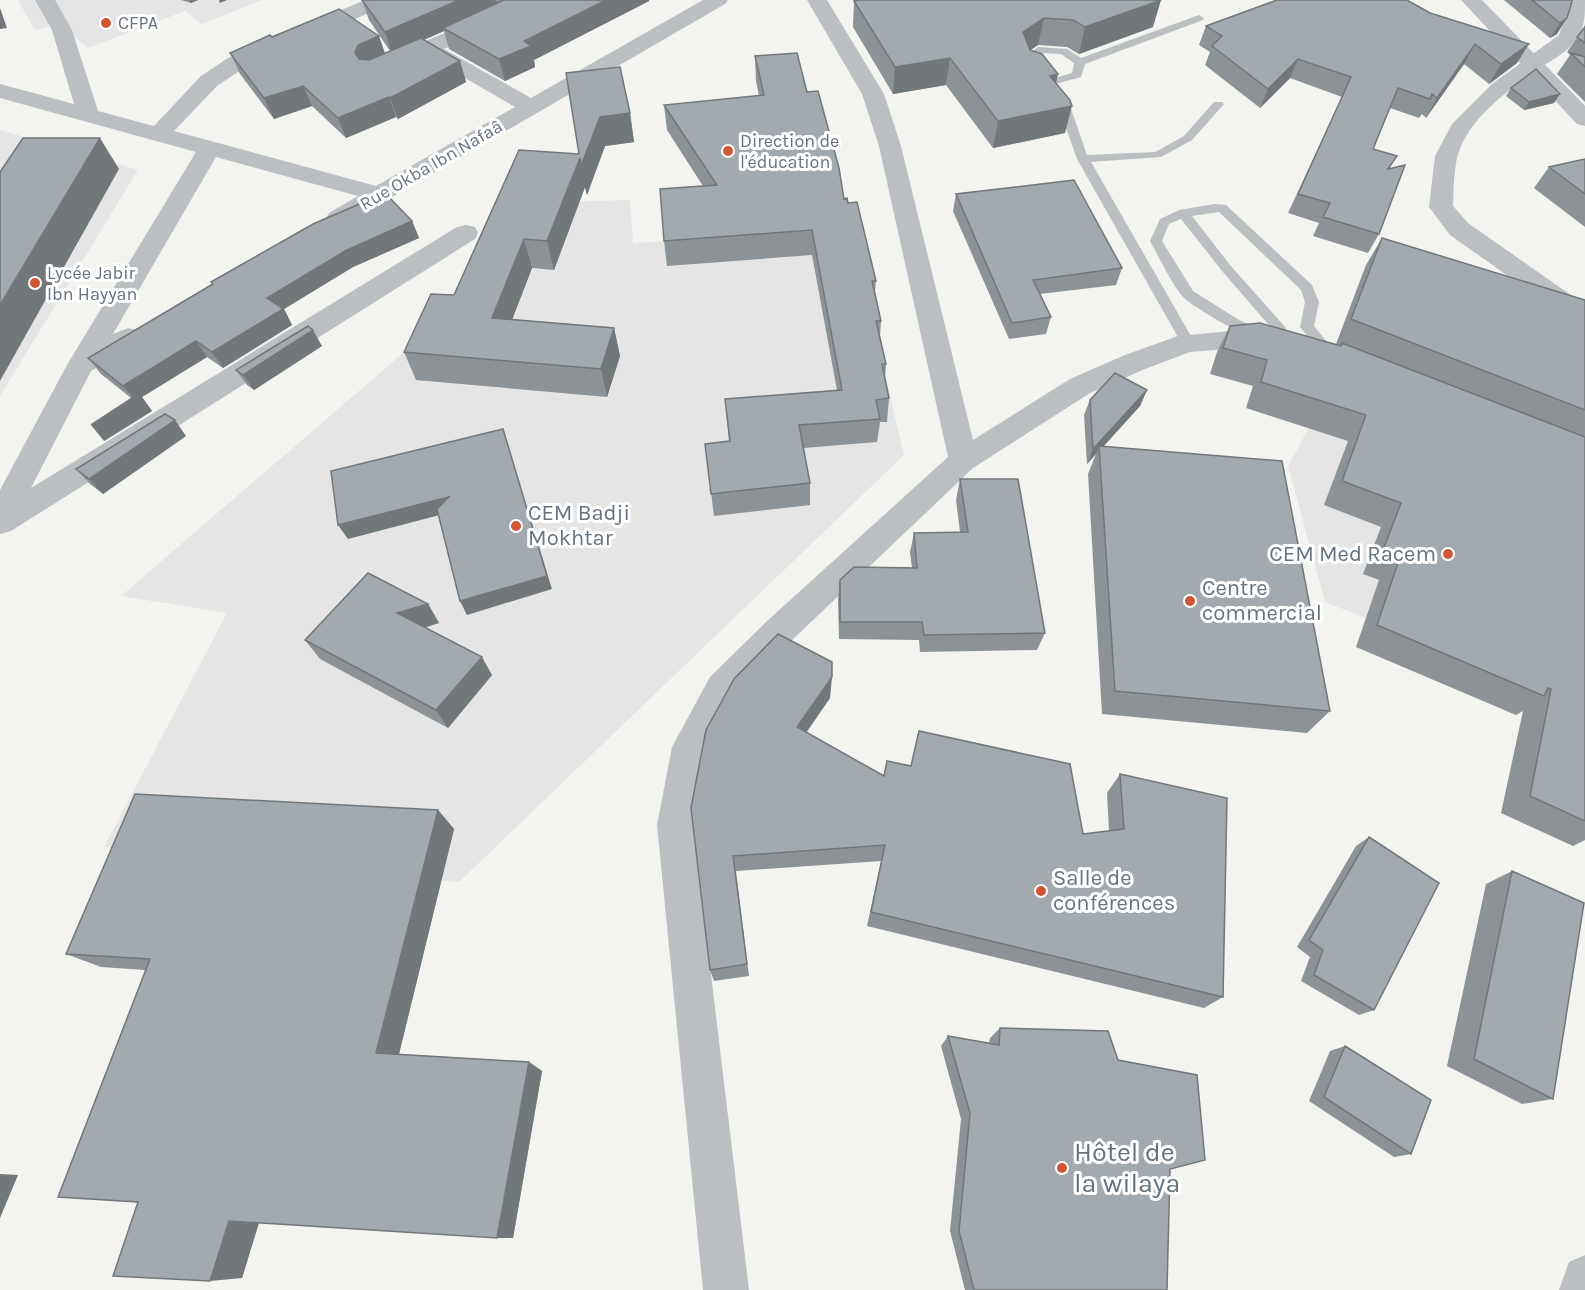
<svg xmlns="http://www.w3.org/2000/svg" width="1585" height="1290" viewBox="0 0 1585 1290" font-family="Karla,sans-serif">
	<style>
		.built { fill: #e4e5e4 }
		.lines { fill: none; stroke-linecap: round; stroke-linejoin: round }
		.service { fill: #bbbfc2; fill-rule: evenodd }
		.minor { fill: #bbbfc2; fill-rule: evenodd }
		.tertiary { fill: #bbbfc2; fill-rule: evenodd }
		.wall { fill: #8c9296 }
		.shaded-wall { fill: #72777a }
		.building { fill: #a3aaaf; stroke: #72777a; stroke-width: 1.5 }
		.poi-dot { fill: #ce5735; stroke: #fff; stroke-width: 2 }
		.labels { text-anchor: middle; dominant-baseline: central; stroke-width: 6; stroke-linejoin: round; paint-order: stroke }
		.far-poi-label { font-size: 18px; fill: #66737e; stroke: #fff; text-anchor: start }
		.far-street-label { font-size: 18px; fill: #66737e; stroke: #fff }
		.poi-label { font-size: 22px; fill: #66737e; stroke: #fff; text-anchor: start }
		.near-poi-label { font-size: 27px; fill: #66737e; stroke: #fff; text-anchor: start }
	</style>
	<rect width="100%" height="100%" fill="#f3f3f0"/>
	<path class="built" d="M 18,0 L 262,0 L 202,24 L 185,11 L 88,48 L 58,23 L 35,31 Z
		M 0,130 L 138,170 L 0,396 Z
		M 630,200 L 633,243 L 850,230 L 904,455 L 459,882 L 104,847 L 227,613 L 121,596 L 403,353 L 436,346 L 522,203 Z
		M 1316,415 L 1585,507 L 1585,704 L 1325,602 L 1288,466 Z"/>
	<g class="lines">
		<path class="service" d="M 1199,15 L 1204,18 L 1203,20 L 1085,64 L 1081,77 L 1055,84 L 1027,76 L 1019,61 L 1038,47 L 1067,49 L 1081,58 ZM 1040,53 L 1061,54 L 1074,63 L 1072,73 L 1055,78 L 1035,72 L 1030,62 Z
			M 1062,97 L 1068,100 L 1087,155 L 1155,152 L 1184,136 L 1214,102 L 1222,102 L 1224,104 L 1192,140 L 1161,157 L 1091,162 L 1195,343 L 1193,346 L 1183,346 L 1077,159 L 1056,100 Z
			M 1214,204 L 1226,205 L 1312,285 L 1319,302 L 1314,326 L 1336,353 L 1338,356 L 1336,359 L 1326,359 L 1300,327 L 1305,302 L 1301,290 L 1219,212 L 1192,216 L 1230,265 L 1286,328 L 1284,331 L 1274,331 L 1222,271 L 1181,219 L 1169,224 L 1162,241 L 1193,291 L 1239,320 L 1263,331 L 1265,334 L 1263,337 C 1249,341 1195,308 1184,298 C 1173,287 1158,255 1150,241 L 1160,219 L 1179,210 Z"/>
		<path class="minor" d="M 35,0 L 55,0 L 72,30 L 98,111 L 154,126 L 201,76 L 228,58 L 365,0 L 392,0 L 389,4 L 244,68 L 217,86 L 174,131 L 376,186 L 515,107 L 427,56 L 401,69 L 393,70 L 385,69 L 382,64 L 385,59 L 499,9 L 535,7 L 549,0 L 575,0 L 572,4 L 546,17 L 509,19 L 444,49 L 531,98 L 703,0 L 728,0 L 725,4 L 347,223 L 338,226 L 329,223 L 326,218 L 329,213 L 358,196 L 216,157 L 113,334 L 128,328 L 137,330 L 141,337 L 137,344 L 91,371 L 31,488 L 457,227 L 466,225 L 475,227 L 478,233 L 475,239 L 11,531 L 0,534 L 0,490 L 67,365 L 196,152 L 0,98 L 0,84 L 74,104 L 52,30 Z
			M 807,0 L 827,0 L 884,94 L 901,146 L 973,440 L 1070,379 L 1125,355 L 1178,336 L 1251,329 L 1275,333 L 1279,340 L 1275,347 L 1266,349 L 1251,347 L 1190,352 L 1145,369 L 1090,393 L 973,468 L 790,642 L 734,699 L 707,749 L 693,825 L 749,1290 L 703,1290 L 657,825 L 672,747 L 710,677 L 766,622 L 948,457 L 879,146 L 862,94 Z
			M 1566,0 L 1585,0 C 1585,11 1585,22 1581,32 C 1572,50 1555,58 1540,68 C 1511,88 1475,114 1461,146 C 1453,165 1454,186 1453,206 L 1468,223 L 1585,305 L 1585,327 L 1576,324 L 1450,235 L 1429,207 L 1435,156 L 1452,124 L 1492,84 L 1559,35 L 1564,21 Z
			M 1585,1255 L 1585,1290 L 1559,1290 L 1569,1262 Z"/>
		<path class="tertiary" d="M 1461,0 L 1482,0 L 1585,106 L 1585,126 L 1577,124 Z"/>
	</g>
	<path class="wall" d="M 181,0 L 198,0 L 191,3 Z
		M 362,0 L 649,0 L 649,1 L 534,60 L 535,67 L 505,81 L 449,49 L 444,31 L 423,40 L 460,61 L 466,82 L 398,119 L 396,117 L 346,138 L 312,106 L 274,119 L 240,74 L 230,53 L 385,53 L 390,51 L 369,20 Z
		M 1407,0 L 1517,63 L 1489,84 L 1464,64 L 1426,118 L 1422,114 L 1419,118 L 1390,108 L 1373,149 L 1390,169 L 1379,234 L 1368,253 L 1313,236 L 1319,223 L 1288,213 L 1342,97 L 1290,78 L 1260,108 L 1205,65 L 1210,52 L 1199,45 L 1206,26 Z
		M 1504,0 L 1572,0 L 1557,34 L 1550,38 Z
		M 854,1 L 1153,27 L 1079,54 L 1067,47 L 1038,45 L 1030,50 L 1056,84 L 1065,133 L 993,148 L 946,85 L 893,94 L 853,27 Z
		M 1585,24 L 1585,102 L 1557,74 L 1570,55 L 1567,52 L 1584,28 Z
		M 755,56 L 807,92 L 844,199 L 876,281 L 875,291 L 881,321 L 880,336 L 886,364 L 885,377 L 889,398 L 887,422 L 880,422 L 877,442 L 804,448 L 810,483 L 810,505 L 714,516 L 705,444 L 729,441 L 725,399 L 837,390 L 812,255 L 667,266 L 664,241 L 703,186 L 667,130 L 664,105 L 759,96 L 756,81 Z
		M 1511,88 L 1554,103 L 1524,110 L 1506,96 Z
		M 630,113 L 634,142 L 605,146 L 587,195 L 585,187 L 554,270 L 532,268 L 512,319 L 614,328 L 620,356 L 607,397 L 416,380 L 404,352 L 579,154 Z
		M 1585,159 L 1585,227 L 1534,188 L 1549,167 Z
		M 956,194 L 1122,268 L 1116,285 L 1040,294 L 1051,317 L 1046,334 L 1009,339 L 953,211 Z
		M 412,221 L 419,238 L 353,267 L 284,309 L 292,325 L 223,368 L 207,357 L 142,397 L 152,411 L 104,441 L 131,398 L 101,374 L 88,358 L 212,284 L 211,282 Z
		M 1382,238 L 1585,300 L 1585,840 L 1573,846 L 1501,813 L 1523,711 L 1516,715 L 1356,647 L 1379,580 L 1363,574 L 1381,527 L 1324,505 L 1348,441 L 1246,408 L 1253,386 L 1210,374 L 1217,352 L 1230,326 L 1336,344 L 1366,265 Z
		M 322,346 L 254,390 L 247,385 L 236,370 Z
		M 1147,390 L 1140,406 L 1103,447 L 1330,711 L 1307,733 L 1102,714 L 1088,474 L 1096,454 L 1087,464 L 1084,415 L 1090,400 Z
		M 186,436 L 103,494 L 90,484 L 76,469 Z
		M 960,479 L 1045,633 L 1037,650 L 920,652 L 919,640 L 839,639 L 838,599 L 840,580 L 912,568 L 910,552 L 914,533 L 960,532 L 956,500 Z
		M 428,604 L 439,623 L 426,627 L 492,675 L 448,728 L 320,659 L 305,640 Z
		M 830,698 L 806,733 L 884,776 L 911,766 L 919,731 L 1083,834 L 1109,831 L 1107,793 L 1120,774 L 1223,997 L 1204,1008 L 867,926 L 881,861 L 736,871 L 749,976 L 714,981 L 710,970 L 691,808 Z
		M 438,810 L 454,829 L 399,1054 L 529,1062 L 542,1071 L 513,1238 L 259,1223 L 242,1278 L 138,1202 L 145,970 L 101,967 L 66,954 Z
		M 1369,837 L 1374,1010 L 1359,1015 L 1301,981 L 1310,957 L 1297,947 L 1356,846 Z
		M 1512,871 L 1553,1099 L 1522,1104 L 1447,1066 L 1486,884 Z
		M 1000,1028 L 1118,1060 L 1170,1169 L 1167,1290 L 965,1290 L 950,1231 L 961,1119 L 941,1046 L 948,1036 L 989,1043 L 990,1038 Z
		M 1345,1046 L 1411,1154 L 1394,1157 L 1309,1101 L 1330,1051 Z"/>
	<path class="shaded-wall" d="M 189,0 L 198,0 L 191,3 Z
		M 219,0 L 227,0 L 220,3 Z
		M 459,0 L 496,0 L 498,7 L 443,28 L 444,31 L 392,54 L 385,32 Z
		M 606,0 L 649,0 L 649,1 L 534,60 L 535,67 L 505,81 L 499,59 L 524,41 Z
		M 1161,0 L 1153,27 L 1079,54 L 1085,27 Z
		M 0,8 L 7,28 L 0,29 Z
		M 1044,18 L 1038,45 L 1018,59 L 1023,32 Z
		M 1567,18 L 1557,34 L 1550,38 L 1560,23 Z
		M 379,36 L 386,56 L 362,73 L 355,53 L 358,45 Z
		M 1475,44 L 1464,64 L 1426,118 L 1437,98 Z
		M 1529,44 L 1517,63 L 1489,84 L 1501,64 Z
		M 950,58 L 946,85 L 893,94 L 895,67 Z
		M 1298,59 L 1290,78 L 1260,108 L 1268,89 Z
		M 460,61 L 466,82 L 398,119 L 390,98 Z
		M 1058,74 L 1052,101 L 1050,76 Z
		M 303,86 L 312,106 L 274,119 L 264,98 Z
		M 1560,94 L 1554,103 L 1524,110 L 1529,102 Z
		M 389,97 L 396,117 L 346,138 L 338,118 Z
		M 1072,106 L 1065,133 L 993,148 L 998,121 Z
		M 630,113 L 634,142 L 605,146 L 587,195 L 585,187 L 554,270 L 547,241 L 580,158 L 600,117 Z
		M 100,138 L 119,169 L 0,381 L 0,305 Z
		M 412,221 L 419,238 L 353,267 L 284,309 L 292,325 L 223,368 L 212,352 L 267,298 L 345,251 Z
		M 524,239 L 532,268 L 502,346 L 492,318 Z
		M 614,328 L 620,356 L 607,397 L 601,369 Z
		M 313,330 L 322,346 L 254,390 L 243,375 Z
		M 196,341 L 207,357 L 142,397 L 152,411 L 104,441 L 91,425 L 134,399 L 123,386 Z
		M 1147,390 L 1140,406 L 1099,451 L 1099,446 L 1096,454 L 1087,464 L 1093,449 Z
		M 175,420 L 186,436 L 103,494 L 89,479 Z
		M 503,429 L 552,589 L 467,615 L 460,601 Z
		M 449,497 L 455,511 L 348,539 L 338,525 Z
		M 428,604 L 439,623 L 410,632 L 397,613 Z
		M 482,657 L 492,675 L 448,728 L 436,710 Z
		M 832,677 L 830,698 L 796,747 L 797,727 Z
		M 438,810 L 454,829 L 397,1062 L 376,1053 Z
		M 529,1062 L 542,1071 L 513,1238 L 497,1238 Z
		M 0,1174 L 18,1175 L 0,1218 Z
		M 229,1221 L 259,1222 L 242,1278 L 210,1281 Z"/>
	<path class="building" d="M 362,0 L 459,0 L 385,32 Z
		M 504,0 L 606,0 L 524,41 L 531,46 L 499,59 L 443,28 Z
		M 858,0 L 1161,0 L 1085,27 L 1073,20 L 1044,18 L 1023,32 L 1030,50 L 1042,54 L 1058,74 L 1050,76 L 1070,100 L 1072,106 L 998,121 L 950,58 L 895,67 L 854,1 Z
		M 1277,0 L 1407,0 L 1430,13 L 1529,44 L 1501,64 L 1475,44 L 1437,98 L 1432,94 L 1430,99 L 1398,88 L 1373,149 L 1397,156 L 1388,169 L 1405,165 L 1379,234 L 1323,217 L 1330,203 L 1298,194 L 1351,77 L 1298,59 L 1268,89 L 1212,46 L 1222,36 L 1206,26 Z
		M 1532,0 L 1572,0 L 1571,5 L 1567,18 L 1560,23 Z
		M 339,9 L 379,36 L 358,45 L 355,53 L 359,59 L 369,60 L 421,38 L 460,61 L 390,98 L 389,97 L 338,118 L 303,86 L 264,98 L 230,53 L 270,35 L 272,37 Z
		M 1585,27 L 1585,43 L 1577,37 Z
		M 797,53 L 807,92 L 818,91 L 839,168 L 844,199 L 847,198 L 848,203 L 857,202 L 876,281 L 872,281 L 881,321 L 876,321 L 886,364 L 882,364 L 889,398 L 876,400 L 880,419 L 799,425 L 810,483 L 711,494 L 705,444 L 730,441 L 725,399 L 842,390 L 812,230 L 664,241 L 660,189 L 717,185 L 664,105 L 764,95 L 755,56 Z
		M 1571,53 L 1585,57 L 1585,67 Z
		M 620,67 L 630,113 L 600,117 L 581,166 L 580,158 L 547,241 L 524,239 L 492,318 L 614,328 L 601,369 L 404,352 L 431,294 L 454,295 L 519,150 L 579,154 L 566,73 Z
		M 1536,69 L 1560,94 L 1529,102 L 1511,88 Z
		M 23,138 L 100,138 L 0,305 L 0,172 Z
		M 1585,159 L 1585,194 L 1549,167 Z
		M 1074,180 L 1122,268 L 1033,280 L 1051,317 L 1012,323 L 956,194 Z
		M 385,193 L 412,221 L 345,251 L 267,298 L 283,309 L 212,352 L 196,341 L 123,386 L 88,358 L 213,284 L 211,282 L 313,224 Z
		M 1382,238 L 1585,300 L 1585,410 L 1351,319 Z
		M 1260,323 L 1341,346 L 1342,343 L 1585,437 L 1585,821 L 1530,796 L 1551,689 L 1548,688 L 1544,696 L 1377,625 L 1400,557 L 1383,550 L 1401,503 L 1342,481 L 1366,415 L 1261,382 L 1267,360 L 1223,348 L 1230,326 Z
		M 308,326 L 313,330 L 243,375 L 236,370 Z
		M 1115,373 L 1147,390 L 1093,449 L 1090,400 Z
		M 138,394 L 140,395 L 91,425 Z
		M 165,414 L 175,420 L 89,479 L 76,469 Z
		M 503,429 L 547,576 L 460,601 L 437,509 L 449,497 L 338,525 L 331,471 Z
		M 1099,446 L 1282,461 L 1330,711 L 1115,691 Z
		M 960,479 L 1018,479 L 1045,633 L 924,635 L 922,622 L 840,622 L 840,580 L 854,567 L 917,568 L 914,533 L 968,532 Z
		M 368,573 L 428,604 L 397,613 L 482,657 L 436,710 L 305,640 Z
		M 778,634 L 832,662 L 832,677 L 797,727 L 884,776 L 887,761 L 911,766 L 919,731 L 1070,764 L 1083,834 L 1124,829 L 1120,774 L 1227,798 L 1223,997 L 871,912 L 885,845 L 733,856 L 747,964 L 710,970 L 691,808 L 706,730 L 734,679 Z
		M 135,794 L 438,810 L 376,1053 L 529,1062 L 497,1238 L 229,1221 L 210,1281 L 113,1276 L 138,1202 L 58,1197 L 150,959 L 66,954 Z
		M 1369,837 L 1439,883 L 1374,1010 L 1314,975 L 1323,950 L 1309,940 Z
		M 1512,871 L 1584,903 L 1553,1099 L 1474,1059 Z
		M 1000,1028 L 1108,1031 L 1118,1060 L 1197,1075 L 1205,1160 L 1170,1169 L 1167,1290 L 974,1290 L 959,1231 L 970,1113 L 948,1036 L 999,1045 Z
		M 1345,1046 L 1431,1100 L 1411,1154 L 1324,1097 Z"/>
	<g class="poi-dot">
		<circle cx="106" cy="23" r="6"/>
		<circle cx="728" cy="151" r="6"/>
		<circle cx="35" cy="283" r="6"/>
		<circle cx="516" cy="526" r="6"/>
		<circle cx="1448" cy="554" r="6"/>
		<circle cx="1190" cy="601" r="6"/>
		<circle cx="1041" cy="891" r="6"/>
		<circle cx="1062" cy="1168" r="6"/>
	</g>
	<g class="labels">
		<g class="far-poi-label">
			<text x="118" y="23">CFPA</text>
			<text x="740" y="141">Direction de<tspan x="740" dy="21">l'éducation</tspan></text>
			<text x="47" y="273">Lycée Jabir<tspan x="47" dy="21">Ibn Hayyan</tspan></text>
		</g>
		<g class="far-street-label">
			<text transform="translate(431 165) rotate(-30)">Rue Okba Ibn Nafaâ</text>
		</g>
		<g class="poi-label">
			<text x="528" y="513">CEM Badji<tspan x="528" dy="25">Mokhtar</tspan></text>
			<text x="1436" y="554" text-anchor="end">CEM Med Racem</text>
			<text x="1202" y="588">Centre<tspan x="1202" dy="25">commercial</tspan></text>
			<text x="1053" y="878">Salle de<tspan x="1053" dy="25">conférences</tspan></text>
		</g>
		<g class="near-poi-label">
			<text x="1074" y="1152">Hôtel de<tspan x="1074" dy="31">la wilaya</tspan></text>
		</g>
	</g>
</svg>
